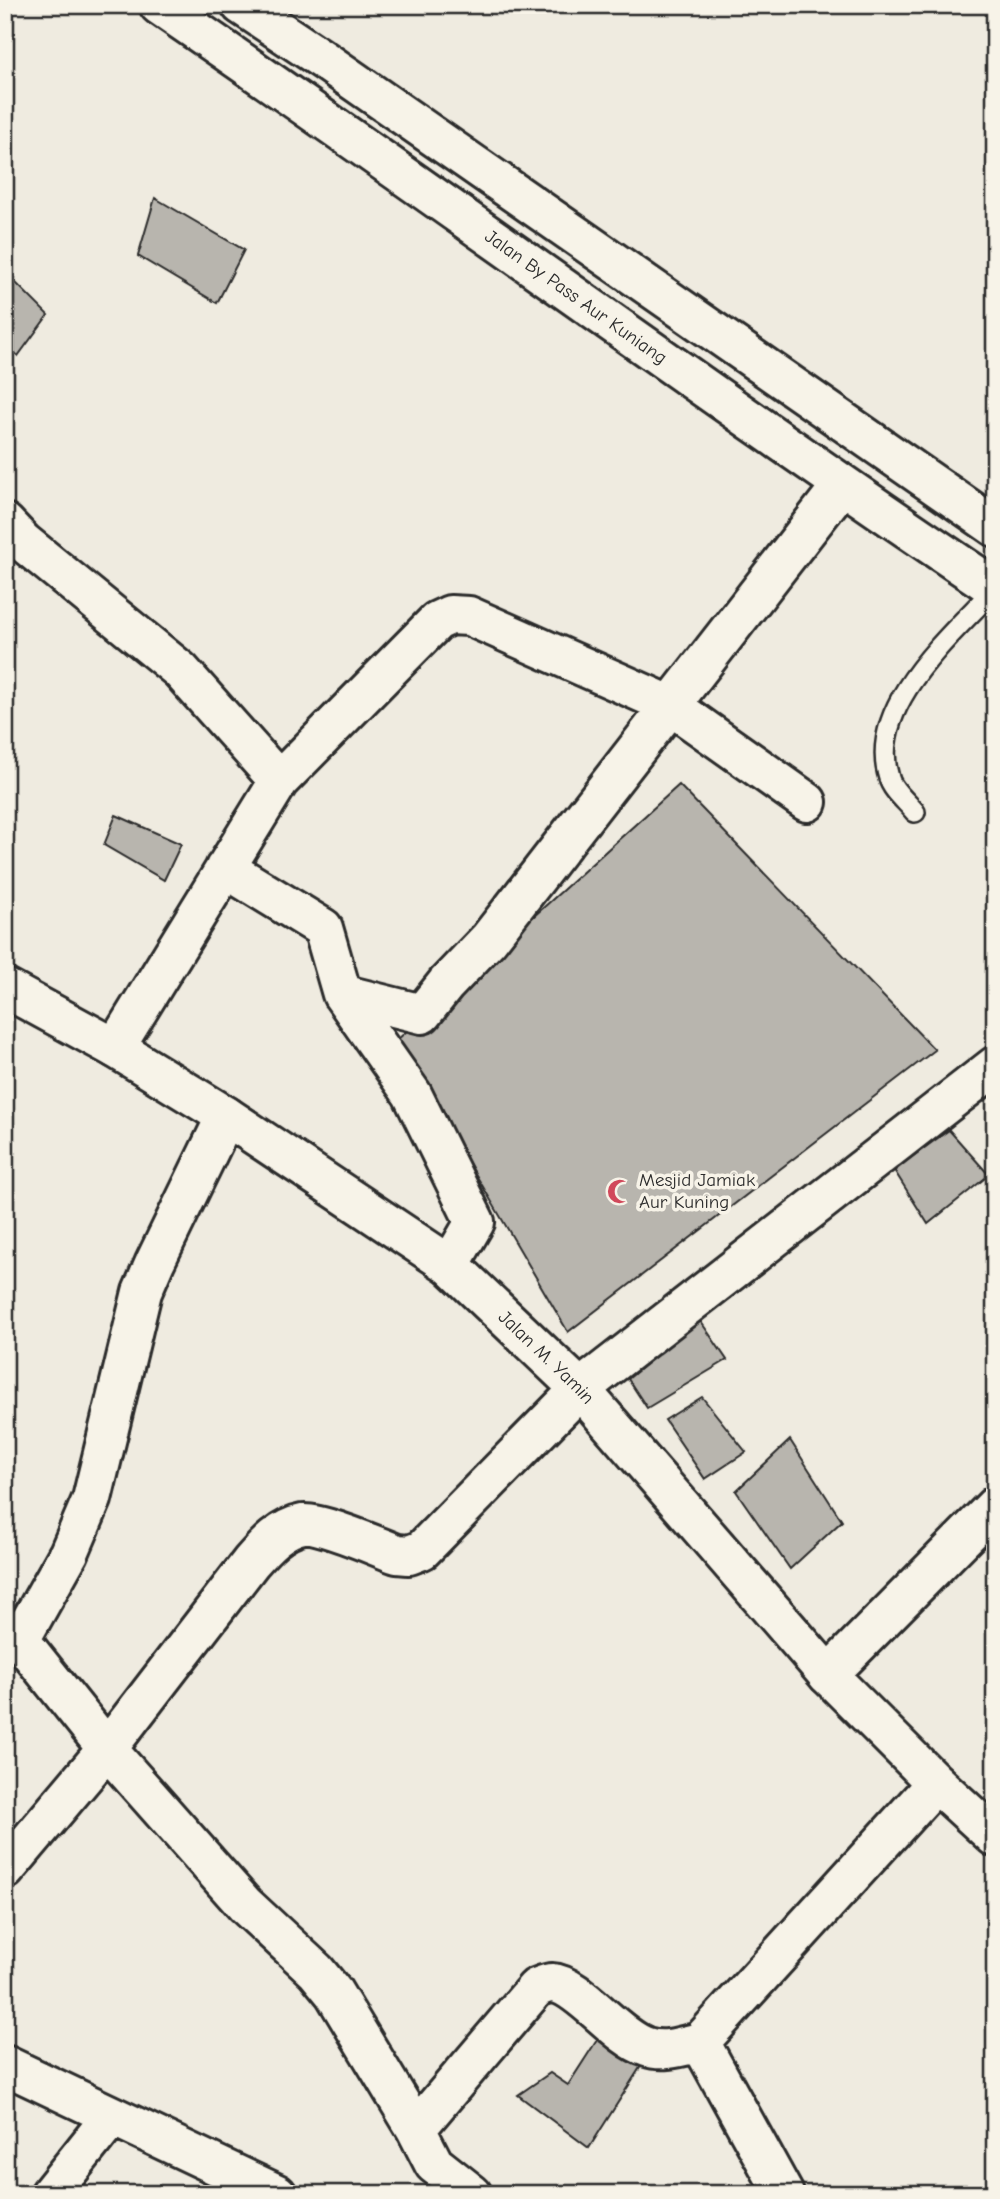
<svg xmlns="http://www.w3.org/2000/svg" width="1000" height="2199" viewBox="0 0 1000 2199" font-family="'Comic Neue',sans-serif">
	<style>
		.building { fill: #b8b5ae; stroke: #2b2b2b; stroke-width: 2 }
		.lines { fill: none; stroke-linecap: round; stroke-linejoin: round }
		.lane-casing { stroke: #2b2b2b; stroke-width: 24 }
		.street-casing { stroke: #2b2b2b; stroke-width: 44 }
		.secondary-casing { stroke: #2b2b2b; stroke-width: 44 }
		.highway-casing { stroke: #2b2b2b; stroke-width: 44 }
		.lane { stroke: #f7f3e8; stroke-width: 19 }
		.street { stroke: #f7f3e8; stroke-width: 38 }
		.secondary { stroke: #f7f3e8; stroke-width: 38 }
		.highway { stroke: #f7f3e8; stroke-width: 38 }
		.labels { text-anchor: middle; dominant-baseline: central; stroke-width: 7; stroke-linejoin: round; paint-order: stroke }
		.street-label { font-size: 19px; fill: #2b2b2b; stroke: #f7f3e8 }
		.poi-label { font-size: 19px; fill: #2b2b2b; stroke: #f7f3e8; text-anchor: start }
	</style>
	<rect width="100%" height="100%" fill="#efebe0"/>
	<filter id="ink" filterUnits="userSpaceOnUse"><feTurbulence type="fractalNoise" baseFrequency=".0143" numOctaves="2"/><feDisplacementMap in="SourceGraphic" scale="14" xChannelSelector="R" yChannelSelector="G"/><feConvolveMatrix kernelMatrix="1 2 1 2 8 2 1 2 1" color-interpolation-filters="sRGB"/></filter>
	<g filter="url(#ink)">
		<path class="building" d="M 155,198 L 244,250 L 217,303 L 138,256 Z
			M 5,272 L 48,315 L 18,356 L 5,344 Z
			M 679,785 L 935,1050 L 568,1332 L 397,1040 Z
			M 116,815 L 181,844 L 164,880 L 104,845 Z
			M 949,1130 L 989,1175 L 928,1224 L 894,1170 Z
			M 699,1319 L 727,1360 L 647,1408 L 628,1379 Z
			M 702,1397 L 746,1452 L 705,1479 L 665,1420 Z
			M 790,1440 L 842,1521 L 790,1569 L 736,1491 Z
			M 597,2040 L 641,2066 L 589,2148 L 518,2095 L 550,2073 L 568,2085 Z"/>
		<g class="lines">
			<defs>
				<path id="lane" d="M 915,812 C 907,802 892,790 889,778 C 866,706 952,635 995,588"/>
				<path id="street" d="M 5,523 L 23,542 L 180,670 L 279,781
					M 225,868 L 323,928 L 342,994 L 422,1014 L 446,984 L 489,939 L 842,485
					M 342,994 L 412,1094 L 475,1222 L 450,1265
					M 115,1048 L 279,781 L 437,621 L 450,615 L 469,616 L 670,705 L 807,802
					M 5,1628 L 20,1640 L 107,1749 L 245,1905 L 316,1971 L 334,1993 L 416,2129 L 434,2164 L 472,2194
					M 20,1640 L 69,1553 L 92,1499 L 142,1292 L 155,1262 L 226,1116
					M 828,1675 L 995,1506
					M 5,1870 L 107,1749 L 251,1562 C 265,1546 281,1528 303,1524 C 321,1522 378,1547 397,1554 L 409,1555 L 422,1550 L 580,1389 L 995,1066
					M 700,2042 L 784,2194
					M 5,2065 L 277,2194
					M 416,2129 L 536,1988 C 541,1986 547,1983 552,1983 C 578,1984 617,2038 647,2047 C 664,2053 683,2046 700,2042 L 936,1783
					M 50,2194 L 112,2116"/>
				<g id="secondary">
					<path id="s1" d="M 5,988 L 115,1048 L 226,1116 L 450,1265 L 580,1389 L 828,1675 L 936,1783 L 995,1837"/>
				</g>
				<g id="highway">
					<path id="s2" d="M 159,5 C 440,197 713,399 995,588"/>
					<path d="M 241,5 L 328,63 L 995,527"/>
				</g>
			</defs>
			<use href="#lane" class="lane-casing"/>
			<use href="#street" class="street-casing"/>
			<use href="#secondary" class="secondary-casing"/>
			<use href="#highway" class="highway-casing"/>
			<use href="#lane" class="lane"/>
			<use href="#street" class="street"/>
			<use href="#secondary" class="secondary"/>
			<use href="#highway" class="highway"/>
		</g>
	</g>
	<defs>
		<symbol id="mosque-bare" viewBox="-9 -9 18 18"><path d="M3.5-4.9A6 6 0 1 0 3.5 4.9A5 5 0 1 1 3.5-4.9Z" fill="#d1495b" stroke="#f7f3e8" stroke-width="2.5" paint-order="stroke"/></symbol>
	</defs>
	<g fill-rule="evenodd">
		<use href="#mosque-bare" x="602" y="1174" width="35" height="35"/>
	</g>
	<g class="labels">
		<g class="street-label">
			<text stroke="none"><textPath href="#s2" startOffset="509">Jalan By Pass Aur Kuniang</textPath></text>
			<text stroke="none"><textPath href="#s1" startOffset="658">Jalan M. Yamin</textPath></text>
		</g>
		<g class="poi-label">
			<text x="639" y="1180">Mesjid Jamiak<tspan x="639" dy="22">Aur Kuning</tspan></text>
		</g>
	</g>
	<rect width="1000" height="2199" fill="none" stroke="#f7f3e8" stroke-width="28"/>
	<rect x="14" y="14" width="972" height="2171" fill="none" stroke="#2b2b2b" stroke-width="2.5" filter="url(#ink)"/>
</svg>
